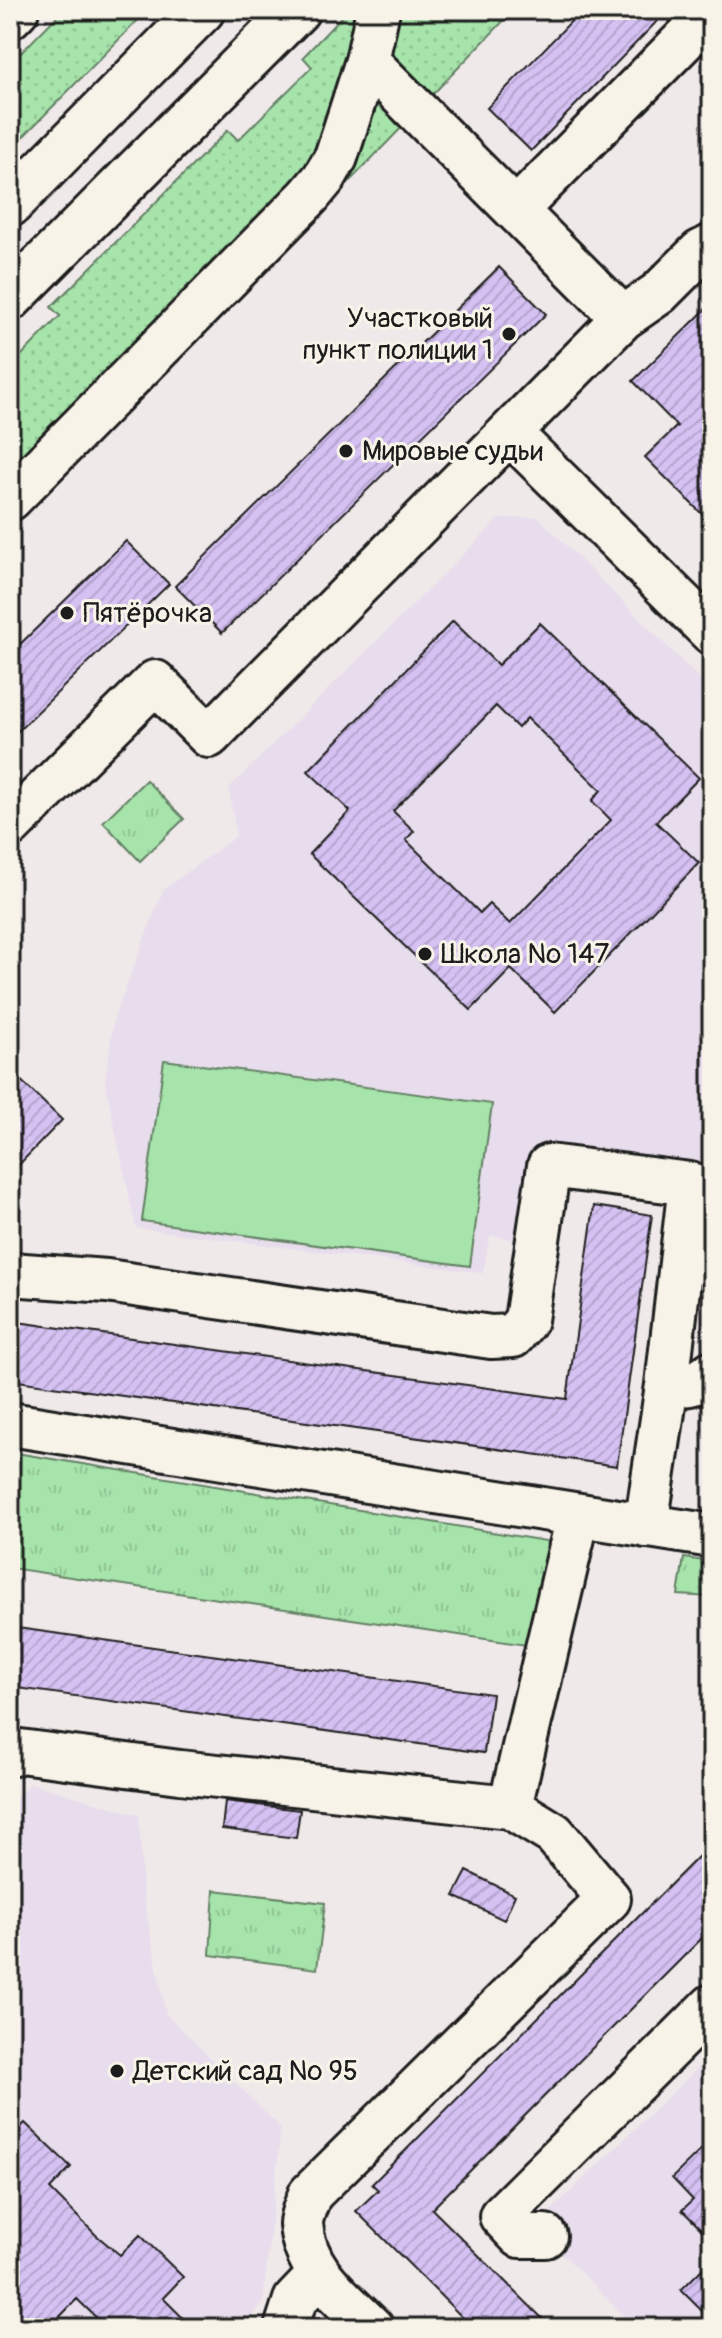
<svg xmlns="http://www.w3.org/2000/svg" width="722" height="2338" viewBox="0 0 722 2338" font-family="Pangolin,sans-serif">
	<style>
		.built { fill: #e8ddec }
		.grass { fill: url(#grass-dots); stroke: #628064; stroke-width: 2 }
		.park { fill: url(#park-tufts); stroke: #628064; stroke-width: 2 }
		.pitch { fill: #a7e4ab; stroke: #628064; stroke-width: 2 }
		.building { fill: url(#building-hatch); stroke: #1c1c1c; stroke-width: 2; fill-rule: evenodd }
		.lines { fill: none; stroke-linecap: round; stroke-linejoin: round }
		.minor-casing { stroke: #1c1c1c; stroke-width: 48 }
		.major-casing { stroke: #1c1c1c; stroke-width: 50 }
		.minor { stroke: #f7f3e8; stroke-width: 42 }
		.major { stroke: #f7f3e8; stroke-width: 44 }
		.poi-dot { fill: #1c1c1c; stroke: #f7f3e8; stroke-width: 3 }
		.labels { text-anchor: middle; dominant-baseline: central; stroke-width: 6; stroke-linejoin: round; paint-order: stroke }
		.poi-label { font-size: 28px; fill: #1c1c1c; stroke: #f7f3e8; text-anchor: start }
	</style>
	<defs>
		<pattern id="grass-dots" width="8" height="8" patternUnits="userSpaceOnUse" patternTransform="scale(2)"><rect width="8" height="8" fill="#a7e4ab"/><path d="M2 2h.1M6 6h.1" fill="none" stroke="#8fc393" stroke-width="1.8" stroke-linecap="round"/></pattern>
		<pattern id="park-tufts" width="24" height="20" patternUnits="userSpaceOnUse" patternTransform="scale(2)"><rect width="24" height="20" fill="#a7e4ab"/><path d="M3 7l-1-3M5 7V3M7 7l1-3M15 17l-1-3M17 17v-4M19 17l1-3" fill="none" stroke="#8fc393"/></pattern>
		<pattern id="building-hatch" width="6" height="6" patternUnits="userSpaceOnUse" patternTransform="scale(2)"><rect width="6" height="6" fill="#d5c1f2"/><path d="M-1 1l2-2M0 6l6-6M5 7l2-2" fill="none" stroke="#b6a5cf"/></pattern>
	</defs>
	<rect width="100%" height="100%" fill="#f0e9ea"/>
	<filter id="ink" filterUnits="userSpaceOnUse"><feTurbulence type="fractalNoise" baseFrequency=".0125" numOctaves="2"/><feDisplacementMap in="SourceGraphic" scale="16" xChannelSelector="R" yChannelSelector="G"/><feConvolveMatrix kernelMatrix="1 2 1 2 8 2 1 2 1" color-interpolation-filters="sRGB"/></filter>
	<g filter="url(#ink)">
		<path class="built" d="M 538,517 L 712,691 L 712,1131 L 706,1173 L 534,1149 L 521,1241 L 490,1235 L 483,1273 L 136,1228 L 105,1082 L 114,1018 L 163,890 L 236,836 L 229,788 L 499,519 Z
			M 30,1783 L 139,1815 L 143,1894 L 166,2014 L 281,2128 L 263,2304 L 240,2328 L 10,2328 L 10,1804 Z
			M 712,2054 L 712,2328 L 636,2328 L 535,2226 Z"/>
		<path class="grass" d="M 63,10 L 148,10 L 10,150 L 10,64 Z
			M 348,10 L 361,10 L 322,141 L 310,165 L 10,474 L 10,367 L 60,316 L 51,307 L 228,130 L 238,140 L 312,67 L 303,57 Z
			M 401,10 L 514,10 L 431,96 L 389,55 Z
			M 378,93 L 408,121 L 344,187 Z"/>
		<path class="park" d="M 146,780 L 184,819 L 140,861 L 103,822 Z
			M 10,1452 L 558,1543 L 533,1646 L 10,1568 Z
			M 684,1558 L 712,1562 L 712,1597 L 678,1595 Z
			M 214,1890 L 325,1903 L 317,1969 L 210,1955 Z"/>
		<path class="pitch" d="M 164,1060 L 492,1104 L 470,1266 L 142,1221 Z"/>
		<path class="building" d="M 582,10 L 668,10 L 531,151 L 487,108 Z
			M 499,267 L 546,314 L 222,633 L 175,586 Z
			M 712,303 L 712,524 L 645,457 L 677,426 L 633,381 Z
			M 126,541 L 169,584 L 10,739 L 10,654 Z
			M 453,621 L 498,665 L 540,623 L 699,778 L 656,822 L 699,863 L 555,1012 L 511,969 L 471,1010 L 309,854 L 350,811 L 308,771 ZM 496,706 L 518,728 L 527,718 L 601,790 L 592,801 L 611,820 L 510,924 L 489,904 L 480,913 L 406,840 L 414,831 L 393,811 Z
			M 10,1070 L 62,1120 L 10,1174 Z
			M 594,1206 L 652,1215 L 617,1466 L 10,1380 L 10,1321 L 567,1399 Z
			M 10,1627 L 492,1694 L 484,1753 L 10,1687 Z
			M 225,1801 L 300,1810 L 296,1838 L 222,1829 Z
			M 712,1843 L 712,1928 L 432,2209 L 552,2328 L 473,2328 L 356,2211 L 378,2190 L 372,2184 Z
			M 467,1871 L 515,1895 L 504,1920 L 454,1896 Z
			M 25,2123 L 71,2167 L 50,2189 L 96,2235 L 120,2255 L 140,2235 L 183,2277 L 163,2298 L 193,2328 L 107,2328 L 77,2299 L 49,2328 L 20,2328 L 10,2318 L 10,2138 Z
			M 712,2139 L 712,2240 L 682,2210 L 693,2200 L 672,2178 Z
			M 712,2259 L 712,2321 L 681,2290 Z"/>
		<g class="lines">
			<defs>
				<path id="minor" d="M 10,17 L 17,10
					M 367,61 L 623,318
					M 516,210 L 704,20 L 712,28
					M 510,433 L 712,633
					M 10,499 L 309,196 L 324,178 L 336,157 L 367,61 L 378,10
					M 10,826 L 155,682 L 209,736 L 623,318 L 659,293 L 700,252 L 712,246
					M 10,1274 L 107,1281 L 491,1337 L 513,1336 L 526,1320 L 549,1166 L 690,1184 L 667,1385 L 646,1526
					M 667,1385 C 686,1386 697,1385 712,1372
					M 10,1424 L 712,1536
					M 10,1755 L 20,1751 L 180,1772 L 510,1807 L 554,1834 L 609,1899 L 310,2194 C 307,2203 301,2215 301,2224 C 304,2270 342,2298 372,2328
					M 510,1807 L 578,1516
					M 545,2236 L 520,2236 L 501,2216 L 712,2006
					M 286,2328 L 295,2300 L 319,2275"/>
				<path id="major" d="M 10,204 L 202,10
					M 10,298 L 297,10"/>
			</defs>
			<use href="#minor" class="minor-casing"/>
			<use href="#major" class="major-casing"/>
			<use href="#minor" class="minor"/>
			<use href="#major" class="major"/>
		</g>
	</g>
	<g class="poi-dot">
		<circle cx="509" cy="334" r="8"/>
		<circle cx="346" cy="451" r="8"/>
		<circle cx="67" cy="613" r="8"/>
		<circle cx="425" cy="954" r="8"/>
		<circle cx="117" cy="2071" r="8"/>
	</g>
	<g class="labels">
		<g class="poi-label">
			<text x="493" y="318" text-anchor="end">Участковый<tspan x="493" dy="32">пункт полиции 1</tspan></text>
			<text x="362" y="451">Мировые судьи</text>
			<text x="83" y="613">Пятёрочка</text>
			<text x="441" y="954">Школа № 147</text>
			<text x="133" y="2071">Детский сад № 95</text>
		</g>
	</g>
	<rect width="722" height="2338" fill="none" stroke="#f7f3e8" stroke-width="40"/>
	<rect x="20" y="20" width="682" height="2298" fill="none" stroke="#1c1c1c" stroke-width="3" filter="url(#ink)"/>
</svg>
